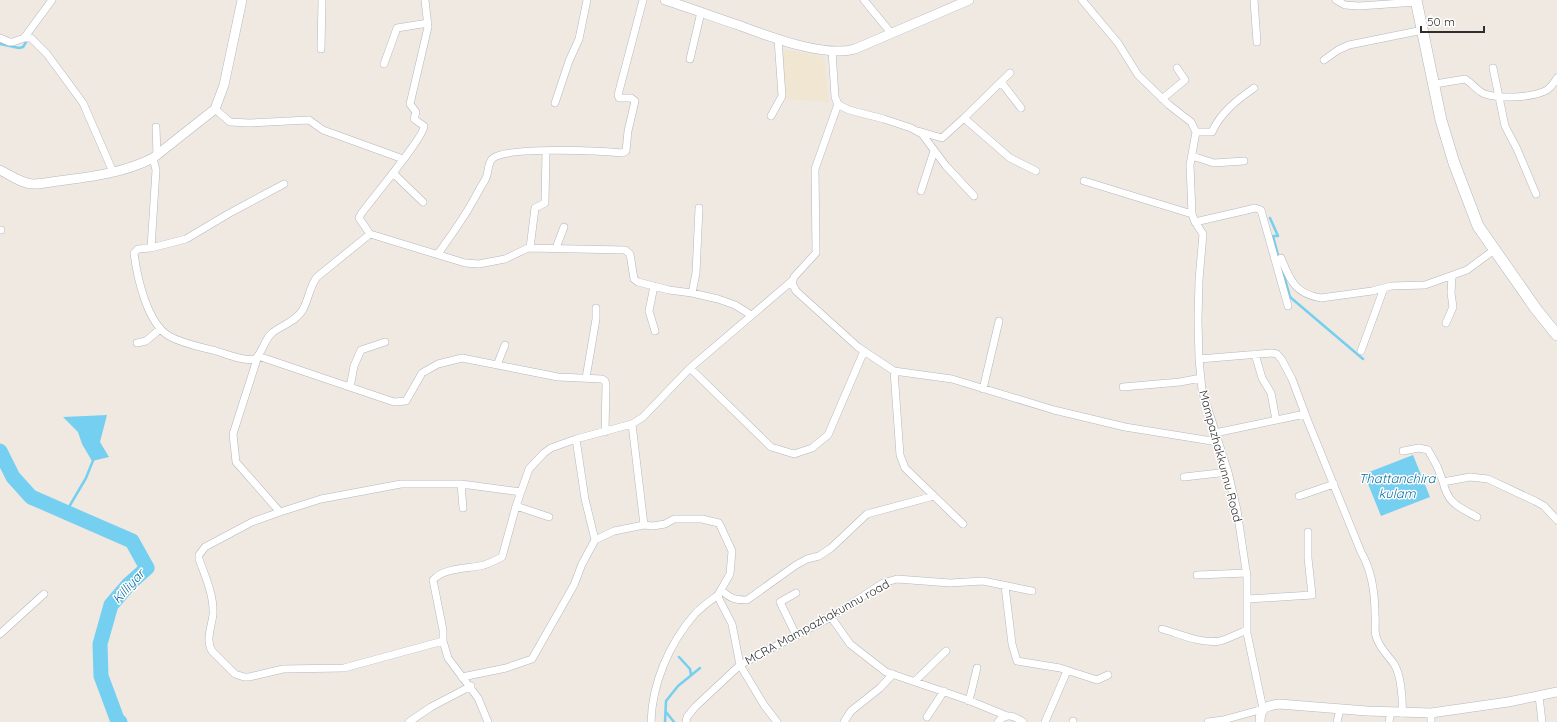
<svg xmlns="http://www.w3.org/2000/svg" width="1557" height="722" viewBox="0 0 1557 722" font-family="Quicksand,sans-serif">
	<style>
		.education { fill: #f0e6d1 }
		.water { fill: #75cff0 }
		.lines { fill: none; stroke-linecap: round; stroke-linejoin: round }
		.stream { stroke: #75cff0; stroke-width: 2.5 }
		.river { stroke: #75cff0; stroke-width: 15 }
		.minor-casing { stroke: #b4b7c1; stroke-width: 8 }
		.tertiary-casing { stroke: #b4b7c1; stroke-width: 10 }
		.secondary-casing { stroke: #b4b7c1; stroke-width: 12 }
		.minor { stroke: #fff; stroke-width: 7 }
		.tertiary { stroke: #fff; stroke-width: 9 }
		.secondary { stroke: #fff; stroke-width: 11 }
		.labels { text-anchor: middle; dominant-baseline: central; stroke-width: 3; stroke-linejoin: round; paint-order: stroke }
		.street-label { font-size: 12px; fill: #2e2e2e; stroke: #fff }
		.water-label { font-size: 13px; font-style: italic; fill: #0d6fa3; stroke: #fff }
	</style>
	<rect width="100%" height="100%" fill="#efe9e1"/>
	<path class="education" d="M 788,50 L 824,57 L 829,102 L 789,99 L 777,95 L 777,71 L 783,51 Z"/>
	<path class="water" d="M 107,415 L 100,442 L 109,457 L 92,461 L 82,444 L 78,432 L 63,417 Z
		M 1413,455 L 1430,497 L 1381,516 L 1364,474 Z"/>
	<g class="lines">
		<path class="stream" d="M 0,44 L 19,48 L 23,47 L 28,39
			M 1270,218 L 1278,236 L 1273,236 L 1279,259
			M 1282,268 L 1290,297 L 1363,359
			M 66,512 L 86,478 L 94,458
			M 679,657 L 690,669 L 691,675
			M 666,712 L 674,722
			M 665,722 L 666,701 L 678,686 L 700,668"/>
		<path class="river" d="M 0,451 L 13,477 L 31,497 L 132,541 L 147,568 L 129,584 L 111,605 L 100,644 L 101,676 L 117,719 L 120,722"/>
		<defs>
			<path id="minor" d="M 864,0 L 891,33
				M 1082,0 L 1118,43 L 1138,75 L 1169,105 L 1191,122 L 1196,132 L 1190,165 L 1192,214 L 1195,222 L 1203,234 L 1199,280 L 1198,320 L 1199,359 L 1202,390 L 1228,472 L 1237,510 L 1247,577 L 1247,633 L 1263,709 L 1223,720 L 1208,722
				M 1254,0 L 1257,42
				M 1336,0 L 1345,5 L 1359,6 L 1417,2
				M 0,38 L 9,42 L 13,42 L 24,38 L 31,38 L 47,54 L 83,103 L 113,172
				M 24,38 L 52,0
				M 321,49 L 322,0
				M 832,51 L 835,97 L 838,104 L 815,169 L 816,253 L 794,277 L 792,283 L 796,291 L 858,347 L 894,371 L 952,379 L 1054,410 L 1125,427 L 1218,442
				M 690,59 L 701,12
				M 1324,60 L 1338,50 L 1349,45 L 1423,30
				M 384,64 L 397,28 L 428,23
				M 1493,68 L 1505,126 L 1517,149 L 1536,194
				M 1001,82 L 1021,108
				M 1435,84 L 1465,79 C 1472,83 1478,92 1485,94 C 1500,99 1532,98 1547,90 C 1551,87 1554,83 1557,78
				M 1162,99 L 1185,80 L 1177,68
				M 555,103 L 569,61 L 579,39 L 587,0
				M 837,104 L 849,110 L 884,119 L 911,128 L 922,134 L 946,166 L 974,196
				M 215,109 L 230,122 L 249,123 L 309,120 L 323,130 L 403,159
				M 771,116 L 782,96 L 778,39
				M 964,118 L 1010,73
				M 156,127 L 157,155
				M 918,131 L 942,138 L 964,118 L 1010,158 L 1036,171
				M 1196,132 L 1212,132 C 1221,112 1237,100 1254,88
				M 1192,156 L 1214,163 L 1244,161
				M 153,158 L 156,170 L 151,248 L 138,249 L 134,253 C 137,277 147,323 169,336 C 183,344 201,347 216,351 C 226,354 246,362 255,359 C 263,352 264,340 272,333 C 282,325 295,322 302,311 C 309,300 309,287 317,277 L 370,234 L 359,218 L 361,214 C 370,201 425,136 424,126 L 414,119 L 416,112 L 410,104 L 428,27 L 425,0
				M 393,173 L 423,202
				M 1084,181 L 1192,214
				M 921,191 L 934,151
				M 1195,222 L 1247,210 L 1255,208 L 1261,210 L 1288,306
				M 0,230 L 1,230
				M 370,234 L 465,263 L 479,264 L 505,259 L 528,248 L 625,250 L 630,254 L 634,279 L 638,282 L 669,290 L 692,293 L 718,299 L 735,305 L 751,315
				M 151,248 L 186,239 L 228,214 L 284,184
				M 530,248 L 535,208 L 545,203 L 546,151
				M 556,248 L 564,227
				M 438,254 C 446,242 456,229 464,216 C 472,204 478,191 485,180 C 489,174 487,165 492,159 C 504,146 601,151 622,153 L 626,151 L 628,131 L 635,101 L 631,98 L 619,98 L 618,95 L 643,0
				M 1281,258 C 1290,280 1295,294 1321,298 L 1372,291 L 1391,286 L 1425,285 L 1467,270 L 1494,250
				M 654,286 L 649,311 L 655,331
				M 692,293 L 696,273 L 699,208
				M 1446,323 L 1453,307 L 1451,293 L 1452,276
				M 137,343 L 146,341 L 160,329
				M 1361,351 L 1384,288
				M 1255,354 L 1262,378 L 1271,393 L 1276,420
				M 1199,359 L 1272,353 L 1277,354 L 1282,360 L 1292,379 L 1307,419 L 1361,552 C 1372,571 1375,593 1375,615 C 1376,621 1374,630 1376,636 C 1379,648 1388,655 1394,664 C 1401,674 1403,701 1402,713
				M 497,365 L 505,345
				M 690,368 L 771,447 L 794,454 L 812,448 L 828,435 L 864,351
				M 894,371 L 900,455 L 905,468 L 963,524
				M 586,378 L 596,319 L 596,308
				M 350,387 L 354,366 L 361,350 L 385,342
				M 1123,387 L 1180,382 L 1201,378
				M 983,389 L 999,321
				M 632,424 L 644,525
				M 1215,433 L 1305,414
				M 576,439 L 585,499 L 595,540
				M 1403,451 L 1419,448 L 1428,450 L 1437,466 L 1443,482 L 1470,477 L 1488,479 L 1535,501 L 1544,506 L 1557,520
				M 1184,477 L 1228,472
				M 1443,482 C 1448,504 1459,507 1477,517
				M 461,484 L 463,508
				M 1299,496 L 1334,484
				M 516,506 L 549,517
				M 280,512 L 236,462 L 233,434 L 258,356 L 394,402 L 406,401 L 422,373 L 438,364 L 462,358 L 558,377 L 602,379 L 605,381 L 606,384 L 605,432
				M 1197,575 L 1247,573
				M 1005,586 L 1012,644 L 1017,661 L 1060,668 L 1097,680 L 1108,675
				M 721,590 C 730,598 734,600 747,600 L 796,565 L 807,559 L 819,556 L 831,548 L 867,514 L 934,496
				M 796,593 L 780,602 L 796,635
				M 1248,599 L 1312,595 L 1308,558 L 1308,532
				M 831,617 L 850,644 L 886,672 L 968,700 L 1007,716
				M 1162,629 C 1180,634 1201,644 1220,641 C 1228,639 1239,633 1247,630
				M 0,634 L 44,594
				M 443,641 L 344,668 L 283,669 L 249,677 L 244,677 L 235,674 L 212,651 C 205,640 212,626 213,614 C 214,595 205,576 199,559 L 199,555 L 205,547 L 252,522 L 280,512 L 321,499 L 401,484 L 461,484 L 521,492
				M 462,677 L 506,668 L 532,659 L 574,585 L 582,564 L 595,540 L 614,531 L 644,525 L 653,526 L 665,524 L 674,519 L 702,519 L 719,523 L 732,551 L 730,574 L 718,595 L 719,599 L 732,624 L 740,665 L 764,705 L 777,722
				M 915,681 L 946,651
				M 1539,696 L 1542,722
				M 969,701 L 977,668
				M 927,717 L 944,691
				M 409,722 L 431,707 L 471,686
				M 488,722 L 478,698 L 448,658 L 443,641 L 443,630 L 433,580 C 445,567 469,569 484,565 C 490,563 496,560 502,557 L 516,506 L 529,469 L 544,453 L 551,448 L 576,439 L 632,424 L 643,417 L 690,368 L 793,280
				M 651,722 C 652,684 669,644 694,615 C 701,607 710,601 718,595
				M 686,722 L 687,717 L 695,707 L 740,665 L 831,617 L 883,583 L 897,579 L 950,583 L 983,581 L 1032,591
				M 844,722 L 851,711 L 880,688 L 893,674
				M 998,722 C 1006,712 1014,716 1023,722
				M 1045,722 L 1067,671
				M 1073,722 L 1073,721
				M 1337,722 L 1340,709
				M 1389,722 L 1391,712
				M 1431,722 L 1431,713"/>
			<path id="tertiary" d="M 665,0 C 690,8 714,17 738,25 C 768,36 824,58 855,49 L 969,0
				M 0,170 C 10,175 22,184 34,184 C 41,184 50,182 58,181 C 90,177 124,173 153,158 L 215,109 L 224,85 L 242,0
				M 1260,722 C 1260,707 1266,706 1279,704 L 1367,711 L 1431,713 L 1508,702 L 1557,692"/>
			<path id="secondary" d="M 1416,0 L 1441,120 L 1454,163 L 1478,226 L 1536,309 L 1557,335"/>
		</defs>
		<use href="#minor" class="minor-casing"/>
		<use href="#tertiary" class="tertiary-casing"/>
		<use href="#secondary" class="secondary-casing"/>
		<use href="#minor" class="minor"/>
		<use href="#tertiary" class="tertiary"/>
		<use href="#secondary" class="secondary"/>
	</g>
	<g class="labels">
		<g class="street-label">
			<text transform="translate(1221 456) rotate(75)">Mampazhakkunnu Road</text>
			<text transform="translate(817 622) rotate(-29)">MCRA Mampazhakunnu road</text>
		</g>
		<g class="water-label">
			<text x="1397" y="478">Thattanchira<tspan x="1397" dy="15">kulam</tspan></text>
			<text transform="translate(128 586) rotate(-48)">Killiyar</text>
		</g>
	</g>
	<path d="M1421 26v6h63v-6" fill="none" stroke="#2e2e2e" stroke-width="2"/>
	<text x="1427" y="26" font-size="12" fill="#2e2e2e" stroke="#ffffff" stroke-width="3" paint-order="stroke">50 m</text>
</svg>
